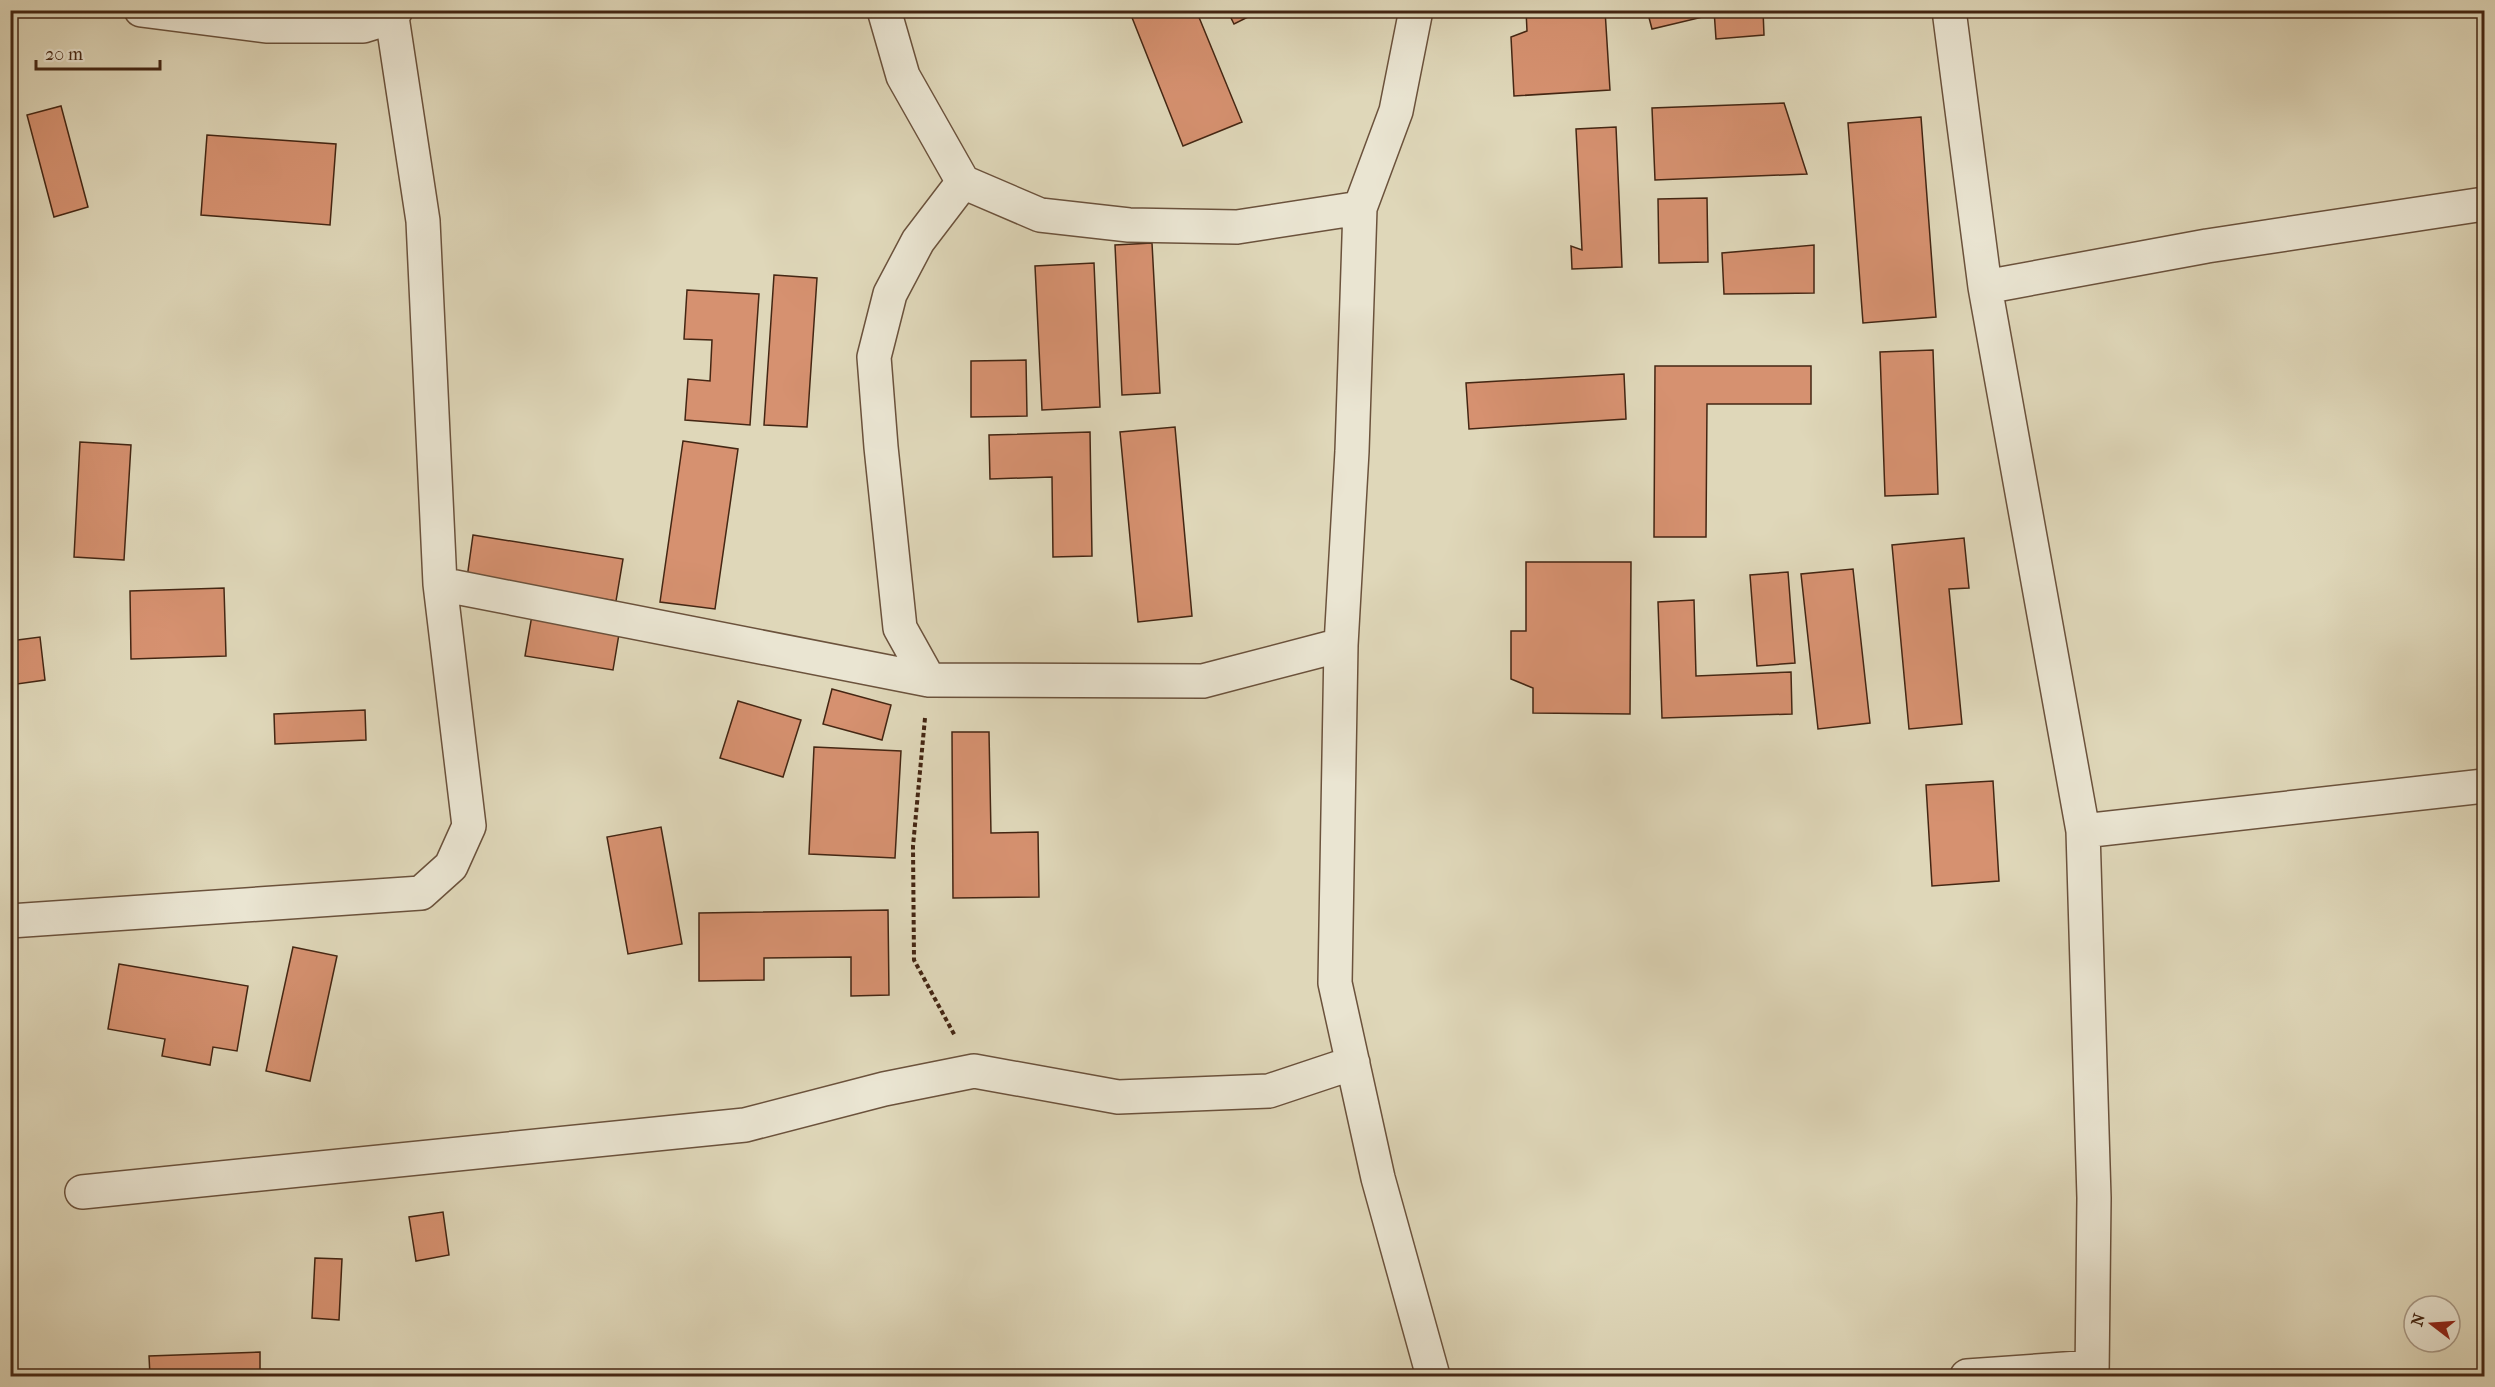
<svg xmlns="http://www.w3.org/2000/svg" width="2495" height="1387" viewBox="0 0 2495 1387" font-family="'IM FELL French Canon',serif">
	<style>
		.building { fill: #d69170; stroke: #442613; stroke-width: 1.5 }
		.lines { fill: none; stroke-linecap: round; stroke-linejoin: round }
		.minor-casing { stroke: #6b523c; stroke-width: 36 }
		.path { stroke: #442613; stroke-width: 4; stroke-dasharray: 4.5 3; stroke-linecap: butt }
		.minor { stroke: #eae5d2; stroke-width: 33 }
	</style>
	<rect width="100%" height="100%" fill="#dfd7b9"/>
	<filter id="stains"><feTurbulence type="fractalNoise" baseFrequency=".00333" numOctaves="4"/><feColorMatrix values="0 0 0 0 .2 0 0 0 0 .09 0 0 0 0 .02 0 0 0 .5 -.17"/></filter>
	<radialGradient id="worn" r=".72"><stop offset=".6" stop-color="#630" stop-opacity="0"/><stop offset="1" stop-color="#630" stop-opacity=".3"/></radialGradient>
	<path class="building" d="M 1129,10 L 1196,10 L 1242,122 L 1183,146 Z
		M 1227,10 L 1262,10 L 1234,24 Z
		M 1526,10 L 1605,10 L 1610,90 L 1514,96 L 1511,37 L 1527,31 Z
		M 1647,10 L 1706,10 L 1707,16 L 1652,29 Z
		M 1714,10 L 1763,10 L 1764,35 L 1716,39 Z
		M 1784,103 L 1807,174 L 1655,180 L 1652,108 Z
		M 61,106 L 88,207 L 54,217 L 27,115 Z
		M 1921,117 L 1936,317 L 1863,323 L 1848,123 Z
		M 1616,127 L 1622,267 L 1572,269 L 1571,246 L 1582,250 L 1576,129 Z
		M 207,135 L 336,144 L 330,225 L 201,215 Z
		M 1707,198 L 1708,262 L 1659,263 L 1658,199 Z
		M 1152,243 L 1160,393 L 1122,395 L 1115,245 Z
		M 1814,245 L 1814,293 L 1724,294 L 1722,253 Z
		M 1094,263 L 1100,407 L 1042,410 L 1035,266 Z
		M 774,275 L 817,278 L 807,427 L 764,425 Z
		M 687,290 L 759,294 L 750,425 L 685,420 L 688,379 L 710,381 L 712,340 L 684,339 Z
		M 1933,350 L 1938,494 L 1885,496 L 1880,352 Z
		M 1026,360 L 1027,416 L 971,417 L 971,361 Z
		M 1655,366 L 1811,366 L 1811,404 L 1707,404 L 1706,537 L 1654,537 Z
		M 1624,374 L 1626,419 L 1469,429 L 1466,383 Z
		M 1175,427 L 1192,616 L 1138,622 L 1120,432 Z
		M 1090,432 L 1092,556 L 1053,557 L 1052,477 L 990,479 L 989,435 Z
		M 683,441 L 738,449 L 715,609 L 660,602 Z
		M 80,442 L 131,445 L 124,560 L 74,557 Z
		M 473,535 L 623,559 L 616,601 L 467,578 Z
		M 1964,538 L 1969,588 L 1949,589 L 1962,724 L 1909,729 L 1892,545 Z
		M 1526,562 L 1631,562 L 1630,714 L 1533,713 L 1533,688 L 1511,679 L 1511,631 L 1526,631 Z
		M 1853,569 L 1870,723 L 1818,729 L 1801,574 Z
		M 1788,572 L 1795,663 L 1757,666 L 1750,575 Z
		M 224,588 L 226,656 L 131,659 L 130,591 Z
		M 1694,600 L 1696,676 L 1791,672 L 1792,714 L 1662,718 L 1658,602 Z
		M 532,615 L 620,628 L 613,670 L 525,656 Z
		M 40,637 L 45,680 L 10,685 L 10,641 Z
		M 832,689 L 891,705 L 882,740 L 823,724 Z
		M 738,701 L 801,720 L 783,777 L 720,758 Z
		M 365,710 L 366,740 L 275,744 L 274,714 Z
		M 952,732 L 989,732 L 991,833 L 1038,832 L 1039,897 L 953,898 Z
		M 814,747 L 901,751 L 895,858 L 809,854 Z
		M 1993,781 L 1999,881 L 1932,886 L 1926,785 Z
		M 661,827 L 682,944 L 628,954 L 607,837 Z
		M 888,910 L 889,995 L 851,996 L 851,957 L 764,958 L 764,980 L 699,981 L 699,913 Z
		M 293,947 L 337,956 L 310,1081 L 266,1071 Z
		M 119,964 L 248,986 L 237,1051 L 213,1047 L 210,1065 L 162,1056 L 165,1039 L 108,1029 Z
		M 443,1212 L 449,1255 L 416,1261 L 409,1217 Z
		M 315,1258 L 342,1259 L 339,1320 L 312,1318 Z
		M 260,1352 L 260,1376 L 150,1376 L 149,1356 Z"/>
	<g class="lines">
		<defs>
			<path id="minor" d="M 141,10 L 266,26 L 363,26 L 392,17 L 396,10
				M 884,10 L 903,76 L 963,182 L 1040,215 L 1129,225 L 1237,227 L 1360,208 L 1396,111 L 1416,10
				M 1949,10 L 1985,287 L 2207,246 L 2484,204
				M 963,182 L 918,241 L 890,294 L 874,357 L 881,447 L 900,628 L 929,680 L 1203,681 L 1341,645
				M 1360,208 L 1352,451 L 1341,645 L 1335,983 L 1378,1178 L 1433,1376
				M 1985,287 L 2083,831 L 2484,786
				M 440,584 L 929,680
				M 2083,831 L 2094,1198 L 2092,1376
				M 10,921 L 421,893 L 451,866 L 469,826 L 440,584 L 423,221 L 392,17
				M 82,1192 L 745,1125 L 884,1089 L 974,1071 L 1118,1097 L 1269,1091 L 1353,1063
				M 1967,1376 L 2092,1367"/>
		</defs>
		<use href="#minor" class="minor-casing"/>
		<path class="path" d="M 925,718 L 913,846 L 914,960 L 955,1036"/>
		<use href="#minor" class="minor"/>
	</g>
	<rect width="2495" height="1387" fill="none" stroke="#dfd7b9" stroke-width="36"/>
	<rect x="12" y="12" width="2471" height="1363" fill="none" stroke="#442613" stroke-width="3"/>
	<rect x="18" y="18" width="2459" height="1351" fill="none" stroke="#442613" stroke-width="1.5"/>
	<g transform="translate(2432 1324) rotate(287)"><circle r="28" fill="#eae5d2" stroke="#a89986" stroke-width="1.5"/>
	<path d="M0-4.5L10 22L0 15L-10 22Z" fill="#8f2418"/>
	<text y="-9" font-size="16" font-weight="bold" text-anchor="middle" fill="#442613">N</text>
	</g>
	<path d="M36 60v9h124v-9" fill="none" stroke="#442613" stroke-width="3"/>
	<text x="45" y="60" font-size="18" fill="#442613" stroke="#eae5d2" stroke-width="4.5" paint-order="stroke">20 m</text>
	<rect width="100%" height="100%" filter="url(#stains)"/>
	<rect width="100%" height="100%" fill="url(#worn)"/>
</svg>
